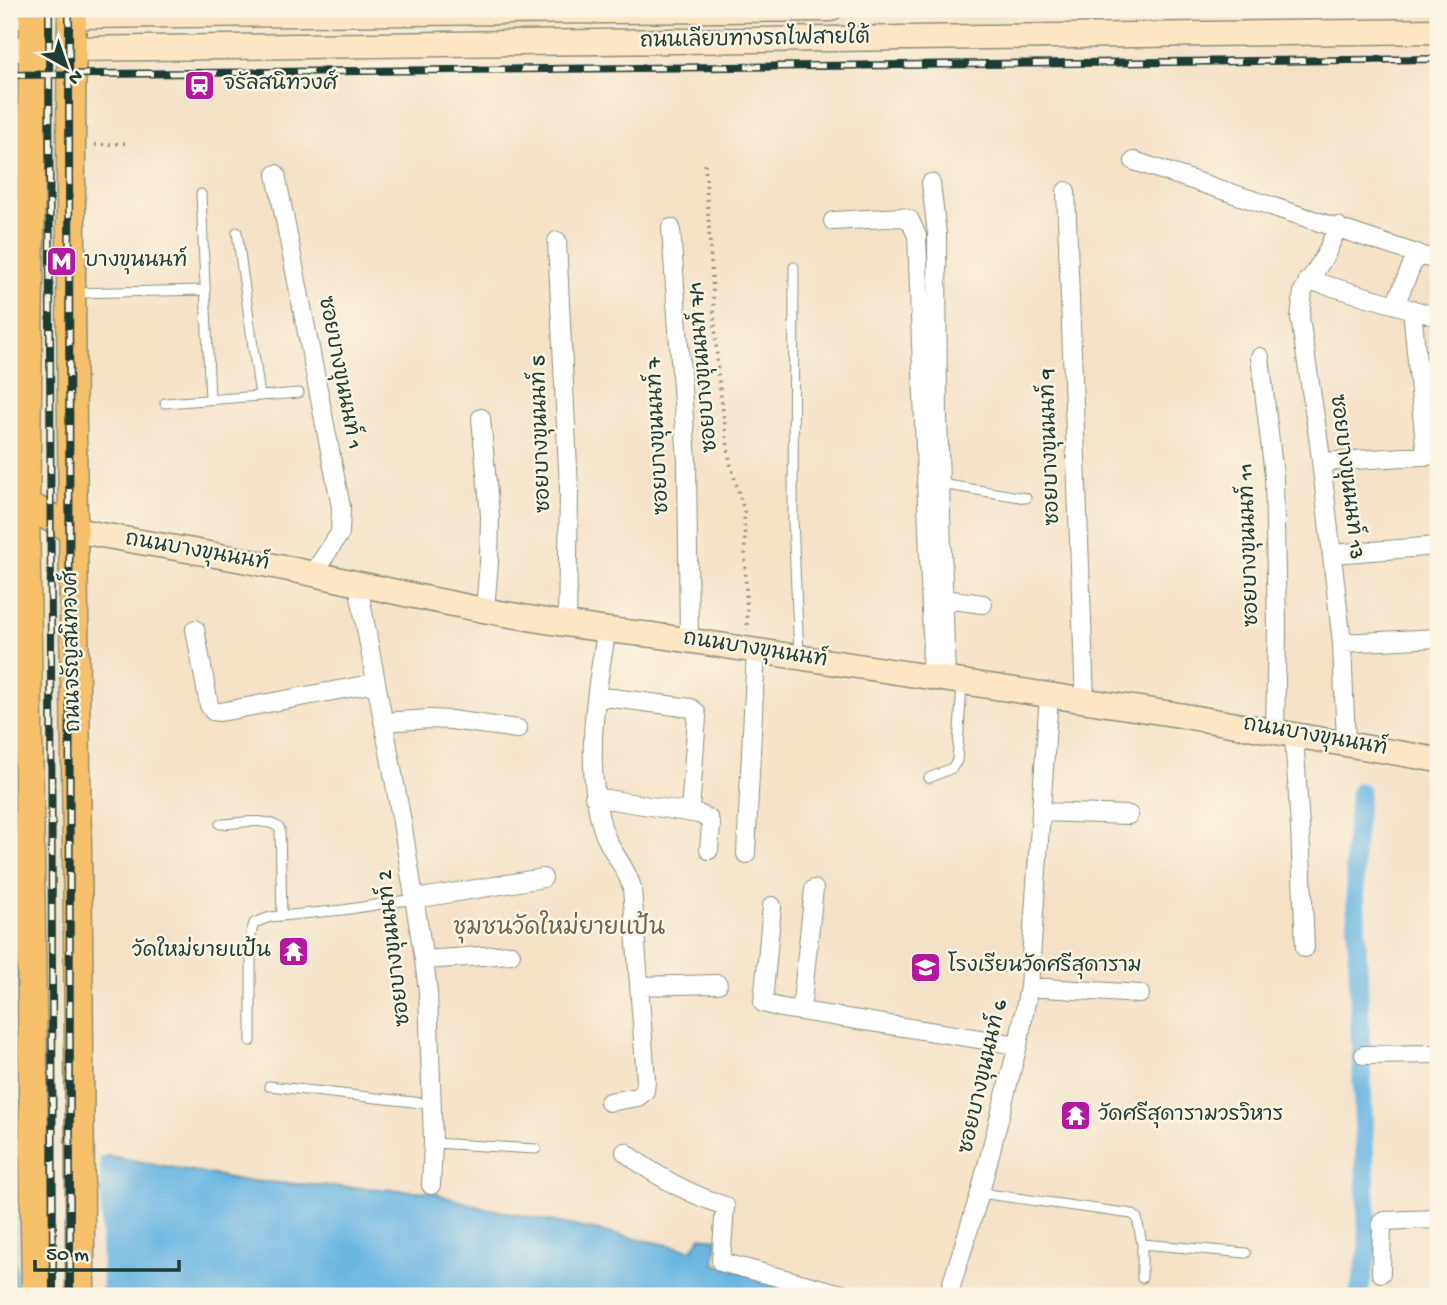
<svg xmlns="http://www.w3.org/2000/svg" width="1447" height="1305" viewBox="0 0 1447 1305" font-family="'Gochi Hand','Playpen Sans Thai',sans-serif">
	<style>
		.water { fill: #69b6e3; stroke: #447a8c; stroke-width: 2 }
		.pier { fill: #f4e2c7 }
		.lines { fill: none; stroke-linecap: round; stroke-linejoin: round }
		.canal { stroke: #69b6e3; stroke-width: 19 }
		.lane-casing { stroke: #8a907e; stroke-width: 11 }
		.street-casing { stroke: #8a907e; stroke-width: 20 }
		.secondary-casing { stroke: #8a907e; stroke-width: 27 }
		.primary-casing { stroke: #8a907e; stroke-width: 31 }
		.path { stroke: #8a907e; stroke-width: 3.5; stroke-dasharray: 2 5; stroke-linecap: butt }
		.lane { stroke: #fff; stroke-width: 9 }
		.street { stroke: #fff; stroke-width: 18 }
		.secondary { stroke: #fce6c4; stroke-width: 24 }
		.primary { stroke: #f7c06b; stroke-width: 28 }
		.rail-casing { stroke: #1f3d34; stroke-width: 8 }
		.rail { stroke: #fcf5e5; stroke-width: 5; stroke-dasharray: 16; stroke-linecap: butt }
		.labels { text-anchor: middle; dominant-baseline: central; stroke-width: 5; stroke-linejoin: round; paint-order: stroke }
		.street-label { font-size: 21px; fill: #1f3d34; stroke: #fcf5e5 }
		.poi-label { font-size: 21px; fill: #1f3d34; stroke: #fcf5e5; text-anchor: start }
		.neighbourhood-label { font-size: 23px; fill: #6b6555; stroke: #fcf5e5 }
	</style>
	<rect width="100%" height="100%" fill="#fcf5e5"/>
	<filter id="ink" filterUnits="userSpaceOnUse"><feTurbulence type="fractalNoise" baseFrequency=".0143" numOctaves="2"/><feDisplacementMap in="SourceGraphic" scale="14" xChannelSelector="R" yChannelSelector="G"/><feConvolveMatrix kernelMatrix="1 2 1 2 8 2 1 2 1" color-interpolation-filters="sRGB"/></filter>
	<filter id="wash" filterUnits="userSpaceOnUse"><feTurbulence type="fractalNoise" baseFrequency=".00686" numOctaves="4" result="noise"/><feDisplacementMap in="SourceGraphic" scale="28" xChannelSelector="R" yChannelSelector="G"/><feGaussianBlur stdDeviation="1.57" result="paint"/><feColorMatrix in="noise" values="0 0 0 0 0 0 0 0 0 0 0 0 0 0 0 0 0 1.4 0 .05"/><feComposite in="paint" operator="in"/></filter>
	<g filter="url(#wash)">
		<rect width="100%" height="100%" fill="#f4e2c7"/>
		<path class="water" d="M 109,1156 L 246,1181 L 430,1192 L 480,1207 L 692,1250 L 700,1237 L 717,1239 L 714,1264 L 827,1296 L 9,1296 L 9,1177 Z"/>
		<path class="pier" d="M 100,1155 L 102,1296 L 17,1296 L 16,1173 Z"/>
		<g class="lines">
			<path class="canal" d="M 1358,1296 L 1368,1252 L 1354,855 L 1360,792"/>
		</g>
	</g>
	<g filter="url(#ink)">
		<g class="lines">
			<defs>
				<path id="lane" d="M 9,135 L 27,134
					M 201,194 L 210,399
					M 794,267 L 793,521 L 799,654
					M 74,293 L 203,290
					M 260,396 L 299,393
					M 165,403 L 260,396 L 237,232
					M 941,484 L 1026,498
					M 929,778 L 952,768 L 957,761 L 962,684
					M 220,824 C 236,824 269,816 280,829 L 282,916
					M 9,910 L 27,910
					M 9,941 L 11,976
					M 251,1041 L 251,934 L 254,923 L 270,917 L 343,910 L 414,899
					M 269,1086 L 431,1104
					M 433,1143 L 536,1149
					M 980,1193 L 1132,1214 L 1137,1218 L 1142,1244 L 1142,1278
					M 1142,1244 L 1246,1253"/>
				<path id="street" d="M 1134,161 L 1438,261
					M 276,174 L 341,507 L 340,533 L 313,574
					M 931,183 L 937,234 L 938,418 L 946,679
					M 1066,191 L 1085,701
					M 833,221 L 902,217 L 910,220 L 917,236 L 932,636 L 931,677
					M 1338,226 L 1326,254 L 1303,291 L 1300,318 L 1319,443 L 1342,643 L 1346,744
					M 671,228 L 687,461 L 689,641
					M 557,241 L 569,489 L 567,625
					M 1308,280 L 1438,317
					M 1395,305 L 1417,253
					M 1412,309 L 1426,455
					M 1260,357 L 1274,476 L 1277,627 L 1275,731
					M 481,418 L 490,516 L 489,562 L 485,610
					M 1321,462 L 1438,455
					M 1332,554 L 1438,546
					M 358,585 L 402,822 L 424,960 L 428,992 L 433,1143 L 431,1185
					M 945,599 L 983,604
					M 195,629 L 209,705 L 213,711 L 220,712 L 376,683
					M 607,630 C 595,692 584,769 603,830 C 610,852 626,865 632,888 L 646,1080 L 645,1091 L 638,1097 L 609,1102
					M 1342,643 L 1438,638
					M 597,696 L 691,708 L 696,712 L 697,717 L 690,811
					M 383,722 L 430,719 L 451,720 L 518,729
					M 1294,735 L 1300,828 L 1305,948
					M 594,797 L 699,814 L 709,819 L 711,826 L 709,850
					M 1042,812 L 1129,815
					M 746,854 L 756,651
					M 415,899 L 543,878
					M 772,906 L 763,1003 L 782,1008 L 1018,1045
					M 424,960 L 511,954
					M 639,986 L 718,984
					M 1029,987 L 1140,994
					M 801,1011 L 814,889
					M 1364,1055 L 1438,1054
					M 625,1152 C 656,1177 687,1193 725,1206 L 721,1262 L 849,1296
					M 1381,1273 L 1382,1221 L 1438,1219
					M 948,1296 L 980,1193 L 1018,1045 L 1029,987 L 1049,695"/>
				<path id="secondary" d="M 9,16 L 34,16
					M 72,16 L 830,9
					M 9,49 L 34,49
					M 72,49 L 1438,31
					M 74,530 C 154,545 234,557 314,574 C 426,599 538,624 653,635 L 1173,714 L 1438,760"/>
				<path id="primary" d="M 34,9 L 25,504 L 36,1296
					M 72,9 C 67,438 81,867 80,1296
					M 25,504 L 74,530"/>
			</defs>
			<use href="#lane" class="lane-casing"/>
			<use href="#street" class="street-casing"/>
			<use href="#secondary" class="secondary-casing"/>
			<use href="#primary" class="primary-casing"/>
			<path class="path" d="M 95,145 L 127,143
				M 705,164 L 718,375 L 730,462 L 744,511 L 747,630"/>
			<use href="#lane" class="lane"/>
			<use href="#street" class="street"/>
			<use href="#secondary" class="secondary"/>
			<use href="#primary" class="primary"/>
			<defs>
				<path id="rail" d="M 49,9 L 53,1296
					M 69,9 L 70,1296
					M 9,75 L 1438,59"/>
			</defs>
			<use href="#rail" class="rail-casing"/>
			<use href="#rail" class="rail"/>
		</g>
	</g>
	<defs>
		<symbol id="station-square" viewBox="-11 -11 22 22"><rect x="-9" y="-9" width="18" height="18" rx="4" fill="#b5179e" stroke="#fcf5e5"/><path d="M-3-6H3Q5-6 5-4V2Q5 4 3 4L4.5 6H3L1.5 4h-3L-3 6H-4.5L-3 4Q-5 4-5 2V-4Q-5-6-3-6ZM-3.5-4v3h7v-3ZM-3.5 1v1.5H-2V1ZM2 1v1.5H3.5V1Z" fill="#fff"/></symbol>
		<symbol id="metro-square" viewBox="-11 -11 22 22"><rect x="-9" y="-9" width="18" height="18" rx="4" fill="#b5179e" stroke="#fcf5e5"/><path d="M-5.5 5V-5H-3L0 0L3-5H5.5V5H3V-.5L0 4L-3-.5V5Z" fill="#fff"/></symbol>
		<symbol id="temple-square" viewBox="-11 -11 22 22"><rect x="-9" y="-9" width="18" height="18" rx="4" fill="#b5179e" stroke="#fcf5e5"/><path d="M0-6L5-2H3V0L6.5 2.5H4V6H1.5V3h-3V6H-4V2.5H-6.5L-3 0V-2H-5Z" fill="#fff"/></symbol>
		<symbol id="school-square" viewBox="-11 -11 22 22"><rect x="-9" y="-9" width="18" height="18" rx="4" fill="#b5179e" stroke="#fcf5e5"/><path d="M0-5L7-2L0 1L-7-2ZM-4 1L0 2.5L4 1V4Q0 6-4 4Z" fill="#fff"/></symbol>
	</defs>
	<g fill-rule="evenodd">
		<use href="#station-square" x="182" y="68" width="35" height="35"/>
		<use href="#metro-square" x="44" y="244" width="35" height="35"/>
		<use href="#temple-square" x="276" y="934" width="35" height="35"/>
		<use href="#school-square" x="908" y="950" width="35" height="35"/>
		<use href="#temple-square" x="1058" y="1098" width="35" height="35"/>
	</g>
	<g class="labels">
		<g class="street-label">
			<text transform="translate(755 41) rotate(-1)">ถนนเลียบทางรถไฟสายใต้</text>
			<text transform="translate(705 367) rotate(-95)">ซอยบางขุนนนท์ 7/1</text>
			<text transform="translate(338 373) rotate(79)">ซอยบางขุนนนท์ 1</text>
			<text transform="translate(543 434) rotate(-92)">ซอยบางขุนนนท์ 5</text>
			<text transform="translate(660 436) rotate(-93)">ซอยบางขุนนนท์ 7</text>
			<text transform="translate(1052 447) rotate(-92)">ซอยบางขุนนนท์ 9</text>
			<text transform="translate(1345 477) rotate(83)">ซอยบางขุนนนท์ 13</text>
			<text transform="translate(1251 545) rotate(-92)">ซอยบางขุนนนท์ 11</text>
			<text transform="translate(197 553) rotate(10)">ถนนบางขุนนนท์</text>
			<text transform="translate(755 651) rotate(9)">ถนนบางขุนนนท์</text>
			<text transform="translate(74 652) rotate(-91)">ถนนจรัญสนิทวงศ์</text>
			<text transform="translate(1315 738) rotate(10)">ถนนบางขุนนนท์</text>
			<text transform="translate(396 948) rotate(-97)">ซอยบางขุนนนท์ 2</text>
			<text transform="translate(985 1077) rotate(-77)">ซอยบางขุนนนท์ 6</text>
		</g>
		<g class="poi-label">
			<text x="223" y="85">จรัลสนิทวงศ์</text>
			<text x="84" y="262">บางขุนนนท์</text>
			<text x="271" y="952" text-anchor="end">วัดใหม่ยายแป้น</text>
			<text x="948" y="967">โรงเรียนวัดศรีสุดาราม</text>
			<text x="1098" y="1116">วัดศรีสุดารามวรวิหาร</text>
		</g>
		<g class="neighbourhood-label">
			<text x="559" y="929">ชุมชนวัดใหม่ยายแป้น</text>
		</g>
	</g>
	<rect width="1447" height="1305" fill="none" stroke="#fcf5e5" stroke-width="35"/>
	<g transform="translate(66 66) rotate(140)" stroke="#fcf5e5" stroke-width="5" paint-order="stroke">
	<path d="M0-5L12 26L0 18L-12 26Z" fill="#1f3d34"/>
	<text y="-10" font-size="19" font-weight="bold" text-anchor="middle" fill="#1f3d34">N</text>
	</g>
	<path d="M35 1260v10h144v-10" fill="none" stroke="#1f3d34" stroke-width="3.5"/>
	<text x="46" y="1260" font-size="21" fill="#1f3d34" stroke="#fcf5e5" stroke-width="5" paint-order="stroke">50 m</text>
</svg>
